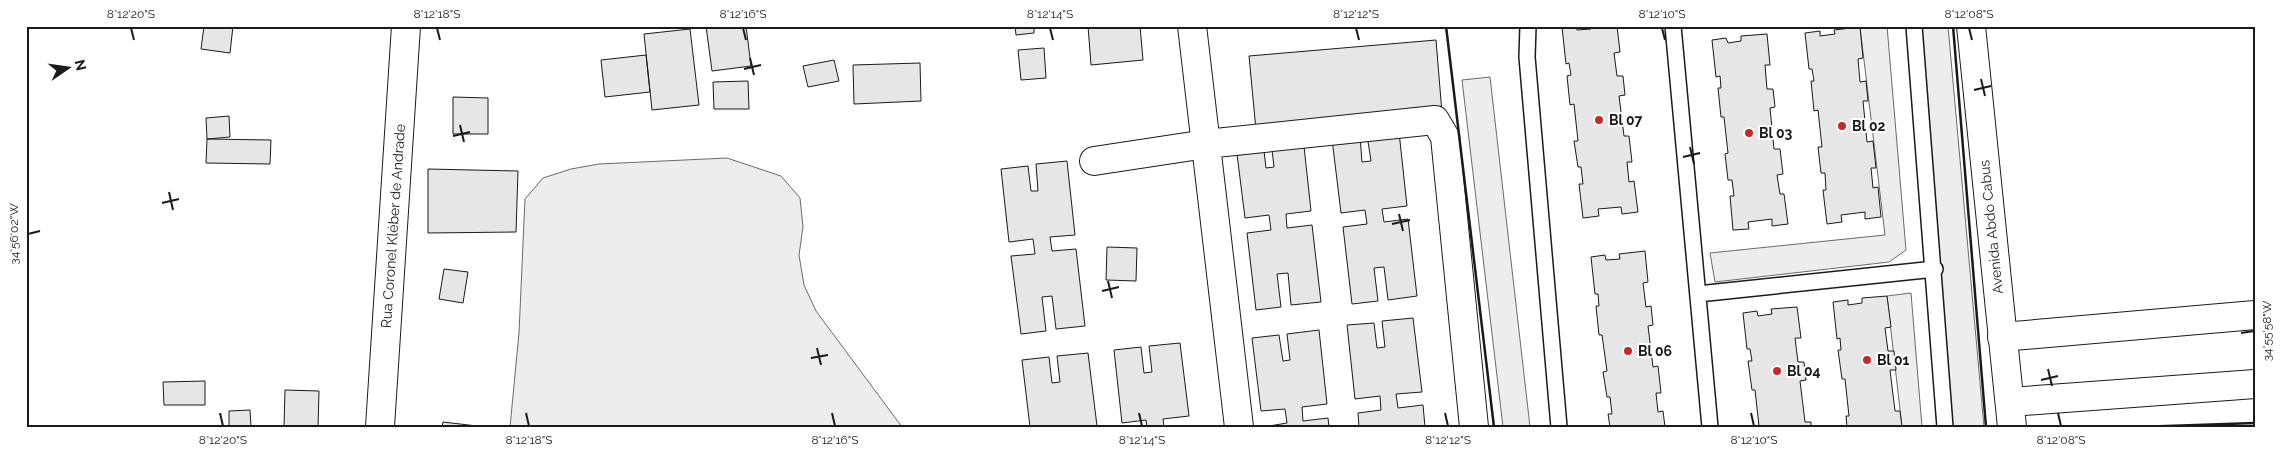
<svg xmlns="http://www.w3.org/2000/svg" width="2281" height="453" viewBox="0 0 2281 453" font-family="Raleway,sans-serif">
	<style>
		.built { fill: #ededed; stroke: #6a6a6a }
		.building { fill: #e6e6e6; stroke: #1a1a1a }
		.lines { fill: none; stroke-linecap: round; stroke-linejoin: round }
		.lane-casing { stroke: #1a1a1a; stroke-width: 18 }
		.street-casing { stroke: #1a1a1a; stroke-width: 30 }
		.secondary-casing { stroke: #1a1a1a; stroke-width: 30 }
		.lane { stroke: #fff; stroke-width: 15 }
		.street { stroke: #fff; stroke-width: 28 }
		.secondary { stroke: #fff; stroke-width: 28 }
		.wall { stroke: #1a1a1a; stroke-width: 2.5 }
		.ticks { fill: none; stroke: #1a1a1a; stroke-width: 2 }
		.poi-dot { fill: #c62828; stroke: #fff; stroke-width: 2 }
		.labels { text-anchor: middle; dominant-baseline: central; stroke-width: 4; stroke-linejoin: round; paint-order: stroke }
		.poi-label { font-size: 14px; font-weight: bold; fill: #1a1a1a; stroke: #fff; text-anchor: start }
		.street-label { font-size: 14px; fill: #1a1a1a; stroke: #fff }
		.neatline { fill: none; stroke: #1a1a1a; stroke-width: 2 }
		.ticks-label { font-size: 12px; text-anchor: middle; fill: #1a1a1a }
	</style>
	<rect width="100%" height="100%" fill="#fff"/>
	<path class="built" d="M 1887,26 L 1906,250 L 1889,262 L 1715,282 L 1710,253 L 1885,235 L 1860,27 Z
		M 1921,26 L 1948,26 L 1984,427 L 1953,427 Z
		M 1490,77 L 1530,427 L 1503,427 L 1462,80 Z
		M 727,158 L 781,176 L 800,198 L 803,227 L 799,255 L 804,285 L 816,311 L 902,427 L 510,427 L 519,333 L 525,199 L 543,178 L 571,169 L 599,164 Z
		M 1911,293 L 1922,427 L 1902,427 L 1887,296 Z"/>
	<path class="building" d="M 204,26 L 233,26 L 230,53 L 201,49 Z
		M 706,26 L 746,26 L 751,66 L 712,71 Z
		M 1015,26 L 1034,26 L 1034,33 L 1016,35 Z
		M 1088,26 L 1140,26 L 1143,60 L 1091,65 Z
		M 1576,26 L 1577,30 L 1591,29 L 1591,26 L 1617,26 L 1620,52 L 1614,53 L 1617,76 L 1623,76 L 1625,95 L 1619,96 L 1624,136 L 1629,136 L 1632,162 L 1627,162 L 1629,182 L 1634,181 L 1638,212 L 1622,214 L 1621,207 L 1598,209 L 1599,216 L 1583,218 L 1579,184 L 1583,184 L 1581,167 L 1578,167 L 1574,141 L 1578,141 L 1574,104 L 1570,105 L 1567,76 L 1571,75 L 1569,63 L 1566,64 L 1562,27 Z
		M 1860,27 L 1863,58 L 1858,59 L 1860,82 L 1866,81 L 1868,101 L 1863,101 L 1867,142 L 1873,141 L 1876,168 L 1871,168 L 1873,188 L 1878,187 L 1881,217 L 1865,219 L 1865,212 L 1841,215 L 1842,222 L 1827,224 L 1823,190 L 1826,190 L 1825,173 L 1821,173 L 1818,147 L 1822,147 L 1818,110 L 1814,111 L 1811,81 L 1814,81 L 1812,69 L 1809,69 L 1805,33 L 1820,31 L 1820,36 L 1835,34 L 1834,30 Z
		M 690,29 L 699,105 L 652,110 L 644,34 Z
		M 1767,34 L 1770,65 L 1765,65 L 1767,89 L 1773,89 L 1775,107 L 1770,108 L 1774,149 L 1780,149 L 1783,174 L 1777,175 L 1780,194 L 1784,194 L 1788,224 L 1772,226 L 1772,219 L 1748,222 L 1749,229 L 1733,230 L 1730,196 L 1734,196 L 1732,180 L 1728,180 L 1725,154 L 1728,153 L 1724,117 L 1721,117 L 1718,88 L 1721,88 L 1720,76 L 1716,77 L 1712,40 L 1726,38 L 1728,43 L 1741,41 L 1741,36 Z
		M 1436,40 L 1442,113 L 1256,130 L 1249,56 Z
		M 1044,48 L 1046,78 L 1021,80 L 1018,50 Z
		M 646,55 L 650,92 L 605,97 L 601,60 Z
		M 834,60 L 839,81 L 808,87 L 803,66 Z
		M 920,63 L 921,101 L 854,104 L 853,65 Z
		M 748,81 L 749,109 L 714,109 L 713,82 Z
		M 453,97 L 488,98 L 488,134 L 453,134 Z
		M 229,116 L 230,137 L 207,139 L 206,118 Z
		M 1399,132 L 1407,206 L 1382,209 L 1384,222 L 1408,219 L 1417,296 L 1388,300 L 1384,267 L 1374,268 L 1378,301 L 1352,304 L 1343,227 L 1367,224 L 1365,210 L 1341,213 L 1332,139 L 1360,136 L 1362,162 L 1371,161 L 1367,135 Z
		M 1303,137 L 1311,211 L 1286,214 L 1287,228 L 1312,225 L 1321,302 L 1291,305 L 1288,273 L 1277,274 L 1281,307 L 1256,310 L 1247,233 L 1271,230 L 1269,215 L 1245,218 L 1236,146 L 1263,142 L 1266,168 L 1274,167 L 1271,141 Z
		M 207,139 L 271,140 L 270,164 L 206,163 Z
		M 1067,161 L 1075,235 L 1050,237 L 1052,251 L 1076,249 L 1085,326 L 1056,329 L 1052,296 L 1042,297 L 1046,331 L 1021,334 L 1011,256 L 1035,254 L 1033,239 L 1009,242 L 1001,169 L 1028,166 L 1031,191 L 1038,191 L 1036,164 Z
		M 428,169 L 518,171 L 516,232 L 428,233 Z
		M 1107,247 L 1137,248 L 1136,281 L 1106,280 Z
		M 1645,251 L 1648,282 L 1643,283 L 1646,307 L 1651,306 L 1653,325 L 1648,326 L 1653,367 L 1658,366 L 1661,393 L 1656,393 L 1658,412 L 1663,411 L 1665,427 L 1610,427 L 1608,414 L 1612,414 L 1610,397 L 1607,397 L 1603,372 L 1607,371 L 1602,335 L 1599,335 L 1596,306 L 1599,306 L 1598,294 L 1595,294 L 1591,257 L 1605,255 L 1606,260 L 1620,259 L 1619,254 Z
		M 444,269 L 468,272 L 463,303 L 439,299 Z
		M 1887,296 L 1891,327 L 1885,328 L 1888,351 L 1894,351 L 1896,370 L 1890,370 L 1895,411 L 1900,411 L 1902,427 L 1847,427 L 1846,416 L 1849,416 L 1845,379 L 1842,379 L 1838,350 L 1841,350 L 1840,338 L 1837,339 L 1833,302 L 1848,300 L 1848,305 L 1862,303 L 1862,298 Z
		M 1797,307 L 1801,338 L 1795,338 L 1798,362 L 1804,362 L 1806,380 L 1800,381 L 1805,422 L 1811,422 L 1811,427 L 1756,427 L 1759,426 L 1755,390 L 1752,390 L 1748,361 L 1752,361 L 1750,349 L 1747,349 L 1743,313 L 1757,311 L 1758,316 L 1772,314 L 1771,309 Z
		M 1413,318 L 1422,392 L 1396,394 L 1398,408 L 1423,405 L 1425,427 L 1359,427 L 1358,413 L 1381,410 L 1380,396 L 1355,399 L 1347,325 L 1374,323 L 1377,348 L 1385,347 L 1382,321 Z
		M 1319,330 L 1327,404 L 1302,407 L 1303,421 L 1328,418 L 1329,427 L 1263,427 L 1287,423 L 1285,409 L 1261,411 L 1252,338 L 1279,335 L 1283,361 L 1290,360 L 1287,334 Z
		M 1180,343 L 1189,416 L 1163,419 L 1164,427 L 1147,427 L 1146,420 L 1122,423 L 1114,350 L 1141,347 L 1144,373 L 1152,372 L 1149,346 Z
		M 1088,353 L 1097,426 L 1030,427 L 1022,360 L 1049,357 L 1052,383 L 1060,382 L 1057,356 Z
		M 205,381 L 205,405 L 164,405 L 163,382 Z
		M 285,390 L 319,391 L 318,427 L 284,427 Z
		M 250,410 L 251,427 L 229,427 L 229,411 Z
		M 443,422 L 477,426 L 477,427 L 442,427 Z"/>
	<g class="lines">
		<defs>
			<path id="lane" d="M 1528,26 L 1527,57 L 1559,427
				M 1673,26 L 1710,427
				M 1914,26 L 1945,427
				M 1698,294 L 1935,269"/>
			<path id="street" d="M 1192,26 L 1239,427
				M 1094,161 L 1206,144 L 1435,120 L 1445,137 L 1474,427
				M 2002,337 L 2255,315
				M 2010,402 L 2255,384"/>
			<path id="secondary" d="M 1971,26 L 2012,427
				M 380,427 L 406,26"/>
		</defs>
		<use href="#lane" class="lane-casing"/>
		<use href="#street" class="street-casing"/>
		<use href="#secondary" class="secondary-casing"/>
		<use href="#lane" class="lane"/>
		<use href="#street" class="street"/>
		<use href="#secondary" class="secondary"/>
		<path class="wall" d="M 1446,26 L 1494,427
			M 1953,26 L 1986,427
			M 2137,427 L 2255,423"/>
	</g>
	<path class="ticks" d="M 131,28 L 134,40M 437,28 L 440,40M 743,28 L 746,40M 1050,28 L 1053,40M 1356,28 L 1359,40M 1662,28 L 1665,40M 1969,28 L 1972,40M 750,58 L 754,75M 744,69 L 761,65M 1981,79 L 1985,96M 1974,90 L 1991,86M 460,125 L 464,142M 453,136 L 470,132M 1690,147 L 1694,164M 1683,157 L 1700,153M 169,192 L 173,210M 162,203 L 179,199M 1399,214 L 1403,231M 1392,224 L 1410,220M 28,234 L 40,231M 1108,281 L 1112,298M 1102,291 L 1119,287M 2241,333 L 2254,331M 817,348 L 821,365M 811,358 L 828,355M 2048,369 L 2052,386M 2041,380 L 2058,376M 220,413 L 223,426M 526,413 L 529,426M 832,413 L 835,426M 1139,413 L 1142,426M 1445,413 L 1448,426M 1751,413 L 1754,426M 2058,413 L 2061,426"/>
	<g class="poi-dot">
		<circle cx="1599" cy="120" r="5"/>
		<circle cx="1842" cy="126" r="5"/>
		<circle cx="1749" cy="133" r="5"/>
		<circle cx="1628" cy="351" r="5"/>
		<circle cx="1867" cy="360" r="5"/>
		<circle cx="1777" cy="371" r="5"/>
	</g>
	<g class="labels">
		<g class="poi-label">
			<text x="1609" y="120">Bl 07</text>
			<text x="1852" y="126">Bl 02</text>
			<text x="1759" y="133">Bl 03</text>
			<text x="1638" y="351">Bl 06</text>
			<text x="1877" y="360">Bl 01</text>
			<text x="1787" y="371">Bl 04</text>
		</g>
		<g class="street-label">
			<text transform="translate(393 226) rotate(-86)">Rua Coronel Kléber de Andrade</text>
			<text transform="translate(1991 227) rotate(-96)">Avenida Abdo Cabus</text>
		</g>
	</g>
	<rect width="2281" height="453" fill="none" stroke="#ffffff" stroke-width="55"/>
	<g transform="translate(68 68) rotate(77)" stroke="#ffffff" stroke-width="4" paint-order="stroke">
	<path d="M0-4L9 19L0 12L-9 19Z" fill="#1a1a1a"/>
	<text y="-8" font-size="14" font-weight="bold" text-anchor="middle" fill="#1a1a1a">N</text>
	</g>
	<rect x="28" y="28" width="2226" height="398" class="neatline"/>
	<g class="ticks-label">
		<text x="131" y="18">8°12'20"S</text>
		<text x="437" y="18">8°12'18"S</text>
		<text x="743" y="18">8°12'16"S</text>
		<text x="1050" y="18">8°12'14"S</text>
		<text x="1356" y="18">8°12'12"S</text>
		<text x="1662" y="18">8°12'10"S</text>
		<text x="1969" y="18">8°12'08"S</text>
		<text transform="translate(14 234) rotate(-90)" y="4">34°56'02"W</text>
		<text transform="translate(2267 331) rotate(-90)" y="4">34°55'58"W</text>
		<text x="223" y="444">8°12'20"S</text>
		<text x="529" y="444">8°12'18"S</text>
		<text x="835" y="444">8°12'16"S</text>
		<text x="1142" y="444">8°12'14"S</text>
		<text x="1448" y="444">8°12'12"S</text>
		<text x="1754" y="444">8°12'10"S</text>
		<text x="2061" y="444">8°12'08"S</text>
	</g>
</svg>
